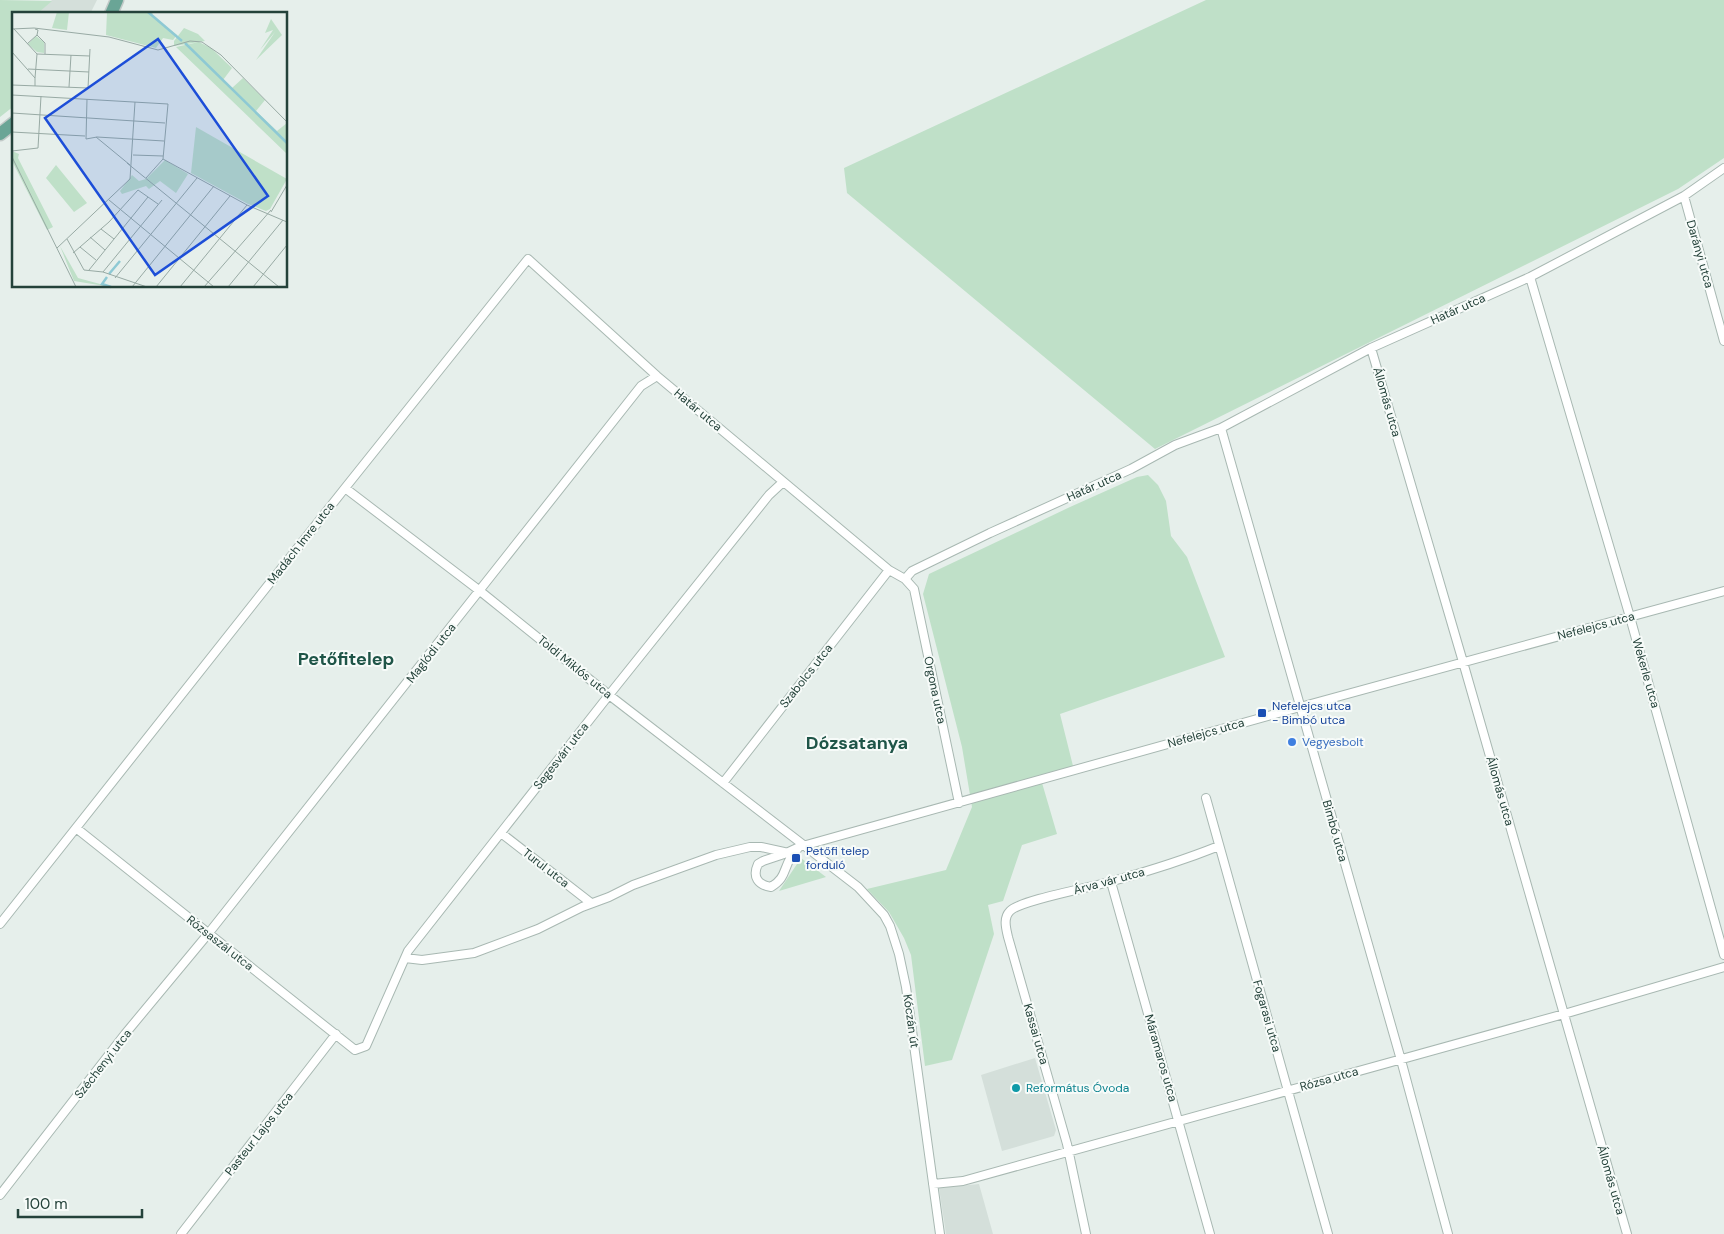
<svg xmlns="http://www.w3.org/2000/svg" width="1724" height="1234" viewBox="0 0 1724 1234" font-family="'DM Sans',sans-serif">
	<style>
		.built { fill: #d4dfda }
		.green { fill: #bfe0c8 }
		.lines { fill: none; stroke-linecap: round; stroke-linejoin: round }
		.minor-casing { stroke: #a8b8b2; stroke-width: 10 }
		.primary-casing { stroke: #c2cac8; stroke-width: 15 }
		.minor { stroke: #fff; stroke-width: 8 }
		.primary { stroke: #6aa596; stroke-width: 12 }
		.transit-dot { fill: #1a4fb4; stroke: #f7fbf9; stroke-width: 2 }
		.shop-dot { fill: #3f7fe0; stroke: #f7fbf9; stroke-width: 2 }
		.culture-dot { fill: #0f9aa8; stroke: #f7fbf9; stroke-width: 2 }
		.labels { text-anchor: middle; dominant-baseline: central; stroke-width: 4; stroke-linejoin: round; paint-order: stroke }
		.street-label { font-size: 12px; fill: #24423a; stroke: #f7fbf9 }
		.transit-label { font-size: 12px; fill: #164399; stroke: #f7fbf9; text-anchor: start }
		.shop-label { font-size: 12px; fill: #366cbe; stroke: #f7fbf9; text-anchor: start }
		.culture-label { font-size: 12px; fill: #0d838f; stroke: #f7fbf9; text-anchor: start }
		.district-label { font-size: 18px; font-weight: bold; fill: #1f5548; stroke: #f7fbf9 }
		.inset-river { fill: none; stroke: #8ec9d4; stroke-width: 2.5 }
		.inset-road { fill: none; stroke: #98aaa4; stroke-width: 1 }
		.view { fill: #1d4ed8; fill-opacity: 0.15; stroke: #1d4ed8; stroke-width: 2.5 }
		.inset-edge { fill: none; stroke: #24423a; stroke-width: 2.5 }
	</style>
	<rect width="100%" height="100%" fill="#e6efeb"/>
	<path class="built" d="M 52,0 L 97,0 L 90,14 L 37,14 Z
		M 1035,1058 L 1056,1130 L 1054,1136 L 1002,1151 L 981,1075 Z
		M 979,1184 L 993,1234 L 946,1234 L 939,1188 Z"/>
	<path class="green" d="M 0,0 L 52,1 L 37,14 L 14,14 L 14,106 L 0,117 Z
		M 1206,0 L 1724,0 L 1724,158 L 1678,189 L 1155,449 L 847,193 L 844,168 Z
		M 1148,475 L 1158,485 L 1166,501 L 1171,536 L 1187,557 L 1225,657 L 1060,714 L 1073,766 L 1040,776 L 1057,834 L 1022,845 L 1003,901 L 988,905 L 994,934 L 952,1060 L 925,1066 L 911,955 L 904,938 L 889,912 L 867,889 L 946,870 L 972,807 L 962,747 L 923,594 L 929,574 L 1070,507 L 1137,477 Z
		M 801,858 L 826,877 L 779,891 Z"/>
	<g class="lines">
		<defs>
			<path id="minor" d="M 1684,196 L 1724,341
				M 1530,277 L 1630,617 L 1724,955
				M 1371,348 L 1463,662 L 1627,1234
				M 1221,428 L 1401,1060 L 1448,1234
				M 345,488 L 480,591 L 609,695 L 858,887 L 884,915 L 890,926 L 899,954 L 906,987 L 940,1234
				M 905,579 L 912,571 L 990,533 L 1131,469 L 1175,445 L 1221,428 L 1371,348 L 1530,277 L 1684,196 L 1724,168
				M 723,783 L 889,570
				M 1206,798 L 1328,1234
				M 76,828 L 355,1050 L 366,1046 L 408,951 L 609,695 L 769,495 L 783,482
				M 501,833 L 591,903
				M 799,847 C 797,850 793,853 791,857 C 783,870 786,878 771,887 C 758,885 752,877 758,864 L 763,861 L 784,854 L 799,847 L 1300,707 L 1724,591
				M 1111,882 L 1210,1234
				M 0,924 L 345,488 L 528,259 L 657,376 L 889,570 L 905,579 L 914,589 L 959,803
				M 405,958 L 422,960 L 474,953 L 538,929 L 582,907 L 609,897 L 633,885 L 716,855 L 750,847 L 761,847 L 784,852
				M 933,1184 L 963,1181 L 1564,1014 L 1724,967
				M 0,1195 L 125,1034 L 208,934 L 641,386 L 657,376
				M 181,1234 L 336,1034
				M 1086,1234 L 1067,1144 L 1008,937 C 1006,928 1003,918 1010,911 C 1020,900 1093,887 1113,881 C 1149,871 1184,860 1219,846"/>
			<path id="primary" d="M 111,14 L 117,0
				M 0,134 L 14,123"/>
		</defs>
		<use href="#minor" class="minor-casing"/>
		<use href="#primary" class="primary-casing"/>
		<use href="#minor" class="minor"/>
		<use href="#primary" class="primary"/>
	</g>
	<g class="transit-dot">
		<rect x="1257" y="708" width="10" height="10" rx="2.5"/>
		<rect x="791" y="853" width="10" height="10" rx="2.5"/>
	</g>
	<circle class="shop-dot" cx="1292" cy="742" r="5"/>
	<circle class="culture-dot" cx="1016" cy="1088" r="5"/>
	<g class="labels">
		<g class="street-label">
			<text transform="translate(1700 254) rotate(74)">Darányi utca</text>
			<text transform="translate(1458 309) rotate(-24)">Határ utca</text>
			<text transform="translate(1387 402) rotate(74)">Állomás utca</text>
			<text transform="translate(698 410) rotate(40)">Határ utca</text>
			<text transform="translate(1094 486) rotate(-24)">Határ utca</text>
			<text transform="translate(301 543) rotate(-52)">Madách Imre utca</text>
			<text transform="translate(1596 626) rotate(-15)">Nefelejcs utca</text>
			<text transform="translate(431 653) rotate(-52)">Maglódi utca</text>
			<text transform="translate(575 667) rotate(39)">Toldi Miklós utca</text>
			<text transform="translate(1646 673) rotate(74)">Wekerle utca</text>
			<text transform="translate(806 676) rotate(-52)">Szabolcs utca</text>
			<text transform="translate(935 690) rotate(78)">Orgona utca</text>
			<text transform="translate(1206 733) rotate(-16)">Nefelejcs utca</text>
			<text transform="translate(561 756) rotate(-52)">Segesvári utca</text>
			<text transform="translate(1500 791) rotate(74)">Állomás utca</text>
			<text transform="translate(1335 831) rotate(74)">Bimbó utca</text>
			<text transform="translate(546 868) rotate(38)">Turul utca</text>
			<text transform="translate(1109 881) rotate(-15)">Árva vár utca</text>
			<text transform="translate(220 943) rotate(38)">Rózsaszál utca</text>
			<text transform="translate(1267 1016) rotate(74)">Fogarasi utca</text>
			<text transform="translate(911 1021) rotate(82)">Kóczán út</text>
			<text transform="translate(1036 1034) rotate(74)">Kassai utca</text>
			<text transform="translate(1161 1058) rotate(74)">Máramaros utca</text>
			<text transform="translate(103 1064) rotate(-52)">Széchenyi utca</text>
			<text transform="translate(1329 1079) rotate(-16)">Rózsa utca</text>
			<text transform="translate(259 1134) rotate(-52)">Pasteur Lajos utca</text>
			<text transform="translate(1611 1180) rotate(74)">Állomás utca</text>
		</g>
		<g class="transit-label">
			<text x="1272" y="706">Nefelejcs utca<tspan x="1272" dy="14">- Bimbó utca</tspan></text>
			<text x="806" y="851">Petőfi telep<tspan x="806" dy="14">forduló</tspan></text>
		</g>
		<g class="shop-label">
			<text x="1302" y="742">Vegyesbolt</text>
		</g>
		<g class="culture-label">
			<text x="1026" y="1088">Református Óvoda</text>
		</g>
		<g class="district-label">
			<text x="346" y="659">Petőfitelep</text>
			<text x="857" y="743">Dózsatanya</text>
		</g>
	</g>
	<g transform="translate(12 12)">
		<rect width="275" height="275" fill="#e6efeb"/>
		<path d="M 45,0 L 57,0 L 55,18 L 40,16 ZM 95,0 L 142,0 L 139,3 L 165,23 L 161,28 L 151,26 L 144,36 L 94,23 ZM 259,7 L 270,23 L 244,48 L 263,20 L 248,38 L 261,18 L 253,21 ZM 172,16 L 186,22 L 193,29 L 162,34 L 162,29 ZM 24,24 L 32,30 L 32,41 L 25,40 L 16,32 ZM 187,30 L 199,36 L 220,56 L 211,68 L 220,76 L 231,66 L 253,88 L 244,99 L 265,119 L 275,111 L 275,142 L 164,35 ZM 184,115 L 275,167 L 258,197 L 254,199 L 236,192 L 179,161 ZM 0,139 L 7,142 L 6,146 L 41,215 L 35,218 L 0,149 ZM 153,148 L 176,162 L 164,181 L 148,169 L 137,177 L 134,174 L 110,182 L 108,179 L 120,163 L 127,169 L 134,167 ZM 44,153 L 75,191 L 62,200 L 34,166 ZM 48,234 L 66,266 L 99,275 L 62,269 Z" fill="#bfe0c8"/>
		<path class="inset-river" d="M 136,0 L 170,29M 173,31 L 275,131M 97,262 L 108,249M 95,265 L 90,272 L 99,275"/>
		<path class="inset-road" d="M 0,17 L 22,16 L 97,25 L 146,38 L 178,29 L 190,30 L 209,43 L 275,110M 2,17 L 25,42 L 78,44M 25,23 L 33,31 L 33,42M 15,32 L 25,23 L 26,18 L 23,17M 0,40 L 23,66 L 23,74M 16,57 L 77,60M 23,66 L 25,42M 0,73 L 76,76 L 78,37M 57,75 L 59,43M 0,83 L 156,92 L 151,147M 75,87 L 74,127 L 85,125 L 152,129M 0,101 L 153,111M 0,120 L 73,124M 84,125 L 118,153M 0,139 L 26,136 L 29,84M 121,143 L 151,144M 0,145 L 64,275M 151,147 L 235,193 L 275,210M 115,151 L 267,275M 134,166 L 151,147M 97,188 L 202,275M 259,200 L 275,173M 89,217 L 102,227M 78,225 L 93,238M 55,227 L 72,258 L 91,260 L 135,275M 68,235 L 84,248M 45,236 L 118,167 L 123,90M 61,241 L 97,210 L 126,178 L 146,192M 77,258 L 136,185M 91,260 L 150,188M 103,266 L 185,166M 120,275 L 202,174M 144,275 L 218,184M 168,275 L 235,193M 192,275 L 259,198M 216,275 L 271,208M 241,275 L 275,233"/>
		<path class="view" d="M 146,27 L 256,184 L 143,263 L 33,106 Z"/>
		<rect width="275" height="275" class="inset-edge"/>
	</g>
	<path d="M18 1209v8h124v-8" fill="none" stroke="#24423a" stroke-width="2.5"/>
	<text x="25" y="1209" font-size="15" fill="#24423a" stroke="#f7fbf9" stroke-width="4" paint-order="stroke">100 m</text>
</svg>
